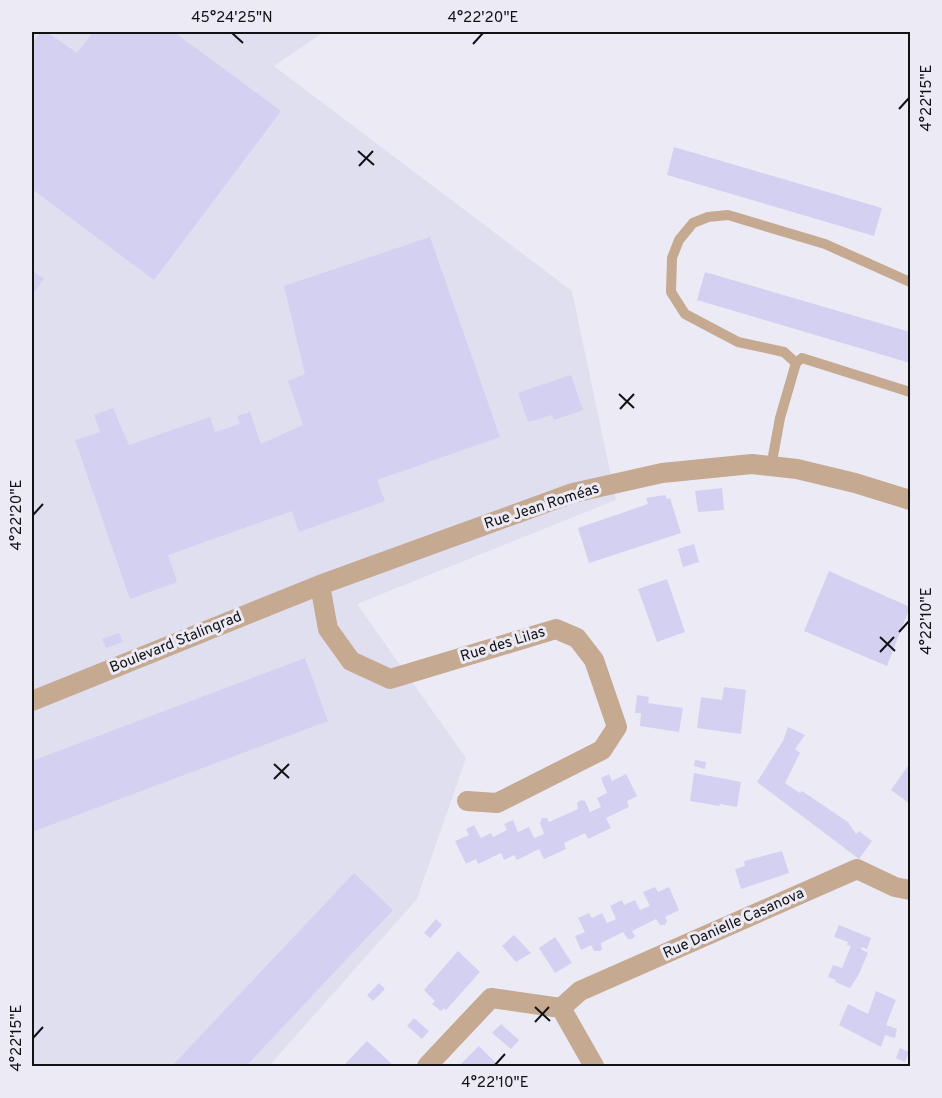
<svg xmlns="http://www.w3.org/2000/svg" width="942" height="1098" viewBox="0 0 942 1098" font-family="Overpass,sans-serif">
	<style>
		.built { fill: #e0dff0 }
		.building { fill: #d3d0f1 }
		.lines { fill: none; stroke-linecap: round; stroke-linejoin: round }
		.service { stroke: #c5a991; stroke-width: 10 }
		.minor { stroke: #c5a991; stroke-width: 20 }
		.ticks { fill: none; stroke: #121215; stroke-width: 2 }
		.labels { text-anchor: middle; dominant-baseline: central; stroke-width: 6; stroke-linejoin: round; paint-order: stroke }
		.street-label { font-size: 15px; fill: #121215; stroke: #ecebf5 }
		.neatline { fill: none; stroke: #121215; stroke-width: 2 }
		.ticks-label { font-size: 15px; text-anchor: middle; fill: #121215 }
	</style>
	<rect width="100%" height="100%" fill="#ecebf5"/>
	<path class="built" d="M 32,32 L 324,32 L 274,66 L 572,291 L 616,500 L 357,604 L 466,758 L 417,899 L 269,1066 L 32,1066 Z"/>
	<path class="building" d="M 41,32 L 47,32 L 77,53 L 93,32 L 174,32 L 281,111 L 154,280 L 32,189 L 32,44 Z
		M 674,147 L 882,208 L 874,236 L 667,175 Z
		M 430,237 L 500,437 L 377,480 L 385,501 L 299,532 L 292,511 L 168,555 L 177,582 L 130,599 L 75,440 L 100,432 L 94,415 L 113,408 L 129,445 L 210,417 L 215,432 L 240,424 L 237,416 L 250,412 L 261,444 L 303,425 L 288,381 L 305,374 L 284,286 Z
		M 32,270 L 44,279 L 32,296 Z
		M 705,272 L 910,332 L 910,363 L 697,300 Z
		M 571,375 L 583,410 L 554,420 L 552,415 L 528,422 L 518,393 Z
		M 722,488 L 724,510 L 698,512 L 695,491 Z
		M 665,495 L 667,499 L 670,498 L 681,533 L 589,563 L 578,528 L 648,504 L 646,498 Z
		M 694,544 L 699,562 L 683,567 L 678,549 Z
		M 829,571 L 910,607 L 887,666 L 804,631 Z
		M 667,579 L 685,632 L 657,642 L 638,589 Z
		M 119,633 L 123,642 L 106,648 L 102,639 Z
		M 305,658 L 328,721 L 32,832 L 32,761 Z
		M 724,687 L 746,690 L 741,734 L 697,728 L 701,697 L 722,700 Z
		M 637,695 L 649,697 L 648,703 L 683,708 L 679,732 L 640,726 L 641,713 L 635,713 Z
		M 788,727 L 805,735 L 795,749 L 800,753 L 785,783 L 800,793 L 802,791 L 848,822 L 856,834 L 859,831 L 872,841 L 859,859 L 757,782 L 783,741 Z
		M 695,760 L 706,762 L 705,769 L 694,766 Z
		M 910,763 L 910,804 L 891,790 Z
		M 694,773 L 741,782 L 737,807 L 720,804 L 719,806 L 690,801 Z
		M 609,774 L 612,781 L 626,774 L 637,796 L 627,801 L 629,807 L 606,818 L 611,828 L 588,839 L 585,833 L 564,843 L 566,849 L 544,859 L 539,849 L 517,860 L 514,855 L 504,860 L 501,853 L 478,864 L 476,859 L 466,864 L 455,841 L 469,835 L 466,829 L 474,825 L 481,838 L 491,833 L 493,837 L 507,830 L 504,824 L 513,820 L 518,832 L 529,827 L 534,838 L 544,834 L 540,823 L 542,818 L 547,818 L 549,822 L 578,809 L 577,803 L 581,800 L 585,801 L 590,812 L 601,807 L 597,798 L 607,793 L 601,778 Z
		M 782,851 L 789,873 L 741,889 L 735,869 L 745,866 L 744,861 Z
		M 354,873 L 393,910 L 246,1066 L 172,1066 Z
		M 655,887 L 658,892 L 669,887 L 679,910 L 665,917 L 667,921 L 665,925 L 660,925 L 656,919 L 632,931 L 635,936 L 632,939 L 628,939 L 623,932 L 601,943 L 602,949 L 600,951 L 594,951 L 591,945 L 581,950 L 575,936 L 585,932 L 578,918 L 589,913 L 592,918 L 602,913 L 607,923 L 616,919 L 610,906 L 622,900 L 624,905 L 635,900 L 640,910 L 650,906 L 643,892 Z
		M 436,919 L 442,925 L 430,938 L 424,933 Z
		M 839,925 L 871,938 L 867,949 L 862,947 L 861,949 L 868,953 L 858,976 L 850,988 L 835,982 L 836,980 L 828,977 L 833,965 L 842,968 L 851,946 L 847,945 L 848,942 L 834,937 Z
		M 514,935 L 531,953 L 516,962 L 502,946 Z
		M 555,937 L 572,963 L 555,973 L 539,948 Z
		M 458,951 L 480,972 L 446,1010 L 444,1008 L 441,1011 L 432,1004 L 435,1001 L 424,990 Z
		M 379,983 L 385,989 L 373,1001 L 367,995 Z
		M 876,991 L 896,1000 L 886,1025 L 897,1029 L 895,1038 L 885,1035 L 881,1047 L 839,1025 L 848,1004 L 868,1014 Z
		M 414,1018 L 429,1031 L 422,1039 L 407,1026 Z
		M 501,1024 L 519,1040 L 511,1049 L 492,1033 Z
		M 367,1041 L 394,1066 L 343,1066 Z
		M 479,1046 L 496,1063 L 493,1066 L 459,1066 Z
		M 900,1048 L 909,1052 L 905,1062 L 896,1058 Z"/>
	<g class="lines">
		<path class="service" d="M 796,363 L 784,352 L 738,342 L 685,314 L 671,292 L 672,258 L 679,240 L 693,223 L 708,217 L 728,215 L 825,244 L 910,282
			M 771,467 L 780,418 L 796,363 L 802,358 L 910,392"/>
		<path class="minor" d="M 320,585 L 328,629 L 351,661 L 390,679 L 556,629 L 577,638 L 594,660 L 617,727 L 602,750 L 497,803 L 467,801
			M 32,701 L 320,585 L 573,493 L 662,473 L 752,464 L 797,469 L 855,483 L 910,500
			M 561,1008 L 580,991 L 857,869 L 895,887 L 910,890
			M 561,1008 L 594,1066
			M 427,1066 L 491,998 L 561,1008"/>
	</g>
	<path class="ticks" d="M 232,33 L 243,43M 473,44 L 483,33M 899,109 L 909,98M 358,151 L 374,165M 359,166 L 373,151M 619,394 L 634,408M 620,409 L 634,394M 33,515 L 43,504M 899,632 L 909,621M 880,637 L 895,651M 880,652 L 894,637M 274,764 L 289,778M 274,779 L 289,764M 535,1007 L 550,1021M 535,1022 L 549,1007M 33,1038 L 43,1027M 495,1065 L 505,1054"/>
	<g class="labels">
		<g class="street-label">
			<text transform="translate(542 507) rotate(-18)">Rue Jean Roméas</text>
			<text transform="translate(176 643) rotate(-22)">Boulevard Stalingrad</text>
			<text transform="translate(503 645) rotate(-17)">Rue des Lilas</text>
			<text transform="translate(734 924) rotate(-24)">Rue Danielle Casanova</text>
		</g>
	</g>
	<rect width="942" height="1098" fill="none" stroke="#ecebf5" stroke-width="66"/>
	<rect x="33" y="33" width="876" height="1032" class="neatline"/>
	<g class="ticks-label">
		<text x="232" y="22">45°24'25"N</text>
		<text x="483" y="22">4°22'20"E</text>
		<text transform="translate(926 98) rotate(-90)" y="5">4°22'15"E</text>
		<text transform="translate(16 515) rotate(-90)" y="5">4°22'20"E</text>
		<text transform="translate(926 621) rotate(-90)" y="5">4°22'10"E</text>
		<text transform="translate(16 1038) rotate(-90)" y="5">4°22'15"E</text>
		<text x="495" y="1087">4°22'10"E</text>
	</g>
</svg>
